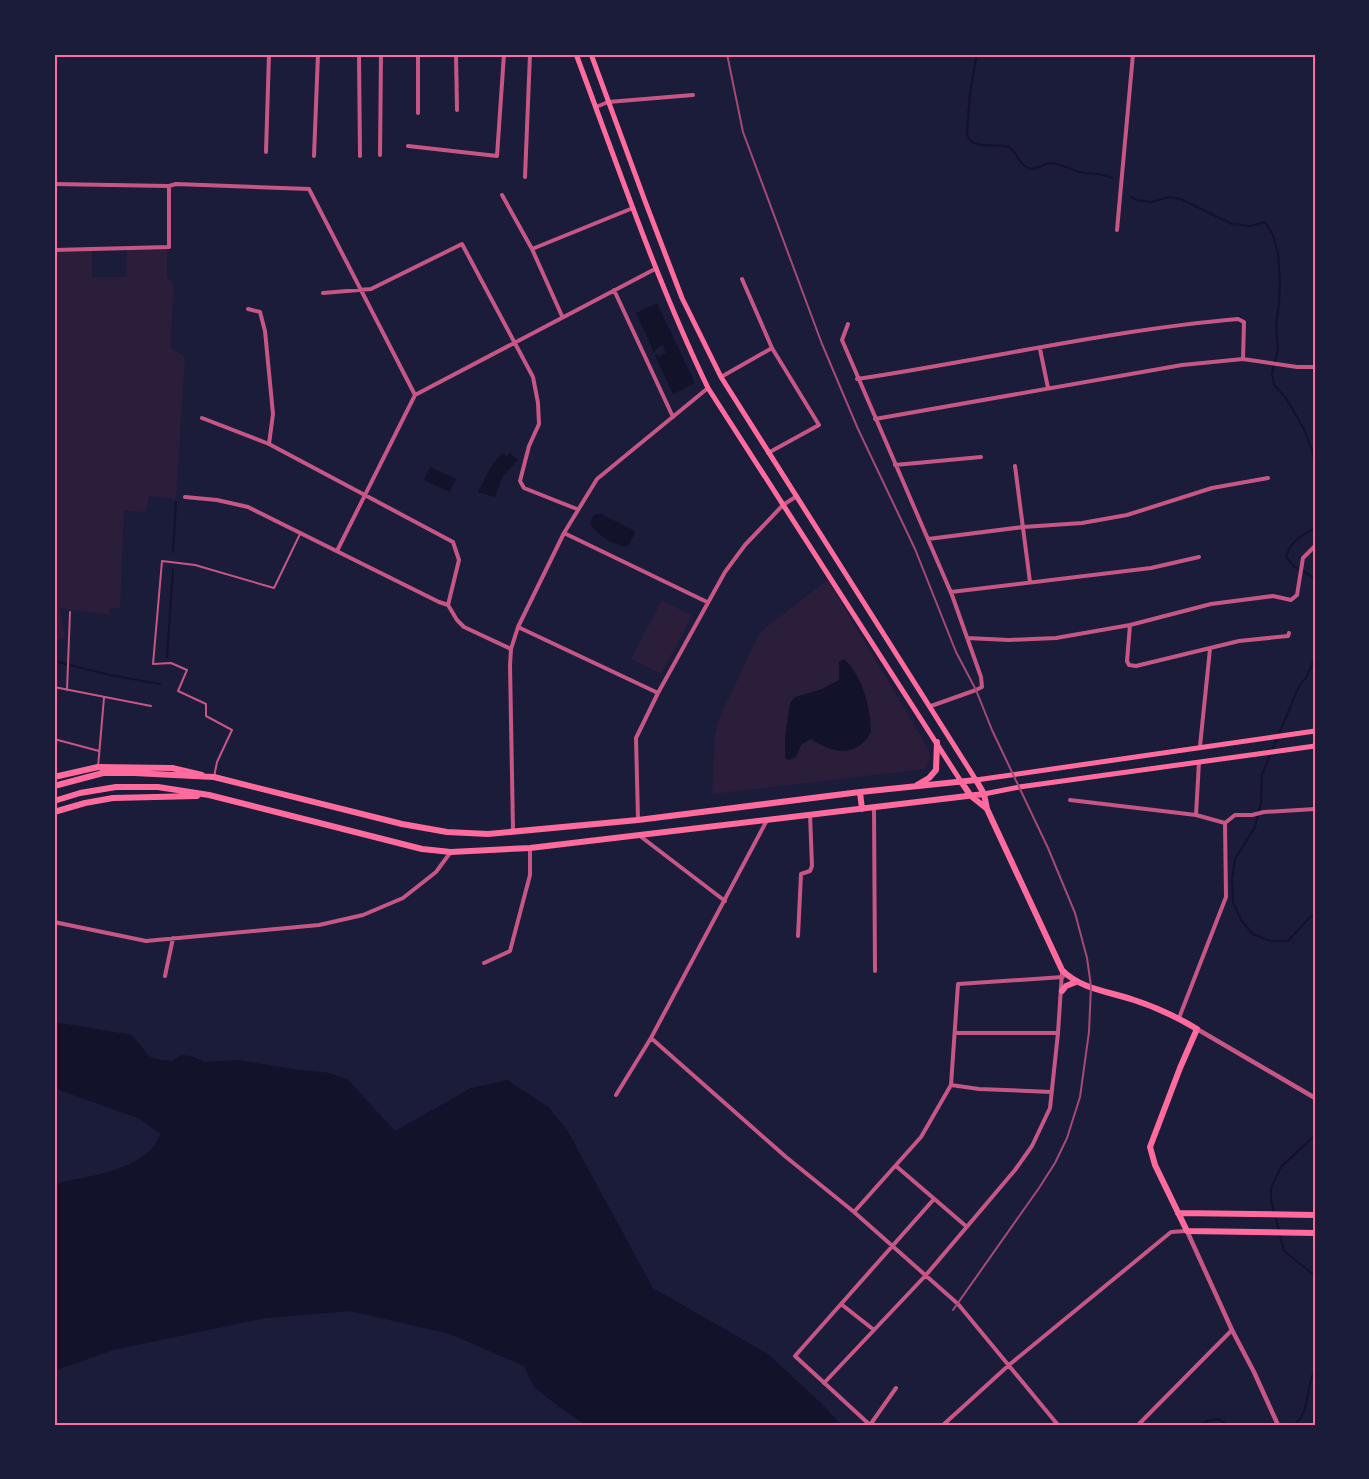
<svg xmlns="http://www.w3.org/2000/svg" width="1369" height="1479" viewBox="0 0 1369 1479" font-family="Lato,sans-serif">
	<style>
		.green { fill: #2a1e3b }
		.water { fill: #12122b }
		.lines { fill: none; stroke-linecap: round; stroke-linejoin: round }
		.stream { stroke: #12122b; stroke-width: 2 }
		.service { stroke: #c65784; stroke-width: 2 }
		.minor { stroke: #c65784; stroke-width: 4 }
		.tertiary { stroke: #c65784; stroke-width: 4.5 }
		.secondary { stroke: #ff6b9d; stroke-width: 5 }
		.primary { stroke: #ff6b9d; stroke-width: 6 }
		.rail { stroke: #a44b75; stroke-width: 2 }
		.neatline { fill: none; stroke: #ff6b9d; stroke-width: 2 }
	</style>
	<rect width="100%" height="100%" fill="#1b1b3a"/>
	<path class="green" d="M 167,248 L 167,276 L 174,285 L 170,348 L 185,357 L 176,499 L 149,496 L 146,512 L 124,511 L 120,608 L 110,608 L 109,615 L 60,608 L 65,638 L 54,639 L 54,251 L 92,250 L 92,277 L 126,277 L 127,249 Z
		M 828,580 L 929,750 L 930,760 L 926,769 L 712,794 L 715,735 L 718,721 L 758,636 L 765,628 Z
		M 662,600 L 692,616 L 661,674 L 631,659 Z"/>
	<path class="water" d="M 657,303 L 695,383 L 673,394 L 655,355 L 658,354 L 659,356 L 666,353 L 663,345 L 655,349 L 656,351 L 654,352 L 636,313 Z
		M 502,453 L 507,456 L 510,453 L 518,460 L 503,476 L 495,497 L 478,492 L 491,467 Z
		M 430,467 L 456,479 L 450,492 L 424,480 Z
		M 597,514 L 601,514 L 633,530 L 635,533 L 628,546 C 617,548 593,533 590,522 L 593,516 Z
		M 844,659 C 862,675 871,708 871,732 C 856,759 833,753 811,739 L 801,745 L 796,757 L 788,760 L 785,758 L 785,737 L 790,703 L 795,697 L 822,689 L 839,680 L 839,662 Z
		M 54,1022 L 132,1035 L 149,1056 L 155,1059 L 172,1061 L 182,1055 L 191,1056 L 205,1062 L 237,1060 L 293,1069 L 330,1073 L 348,1080 L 395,1131 L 471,1088 L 507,1080 L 548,1107 L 567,1130 L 653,1288 L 768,1354 L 824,1406 L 841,1425 L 586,1425 L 554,1403 L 533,1386 L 524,1366 L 450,1334 L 350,1311 L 266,1318 L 113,1350 L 54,1371 L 54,1184 C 87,1176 147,1171 160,1134 L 140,1119 L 54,1088 Z"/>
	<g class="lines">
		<path class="stream" d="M 977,54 L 970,93 L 967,132 C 968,150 992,144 1005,146 C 1018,149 1017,164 1028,168 C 1037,171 1041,164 1050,163 C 1060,163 1071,170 1080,172 C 1091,175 1102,172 1112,178
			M 1131,197 L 1136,200 L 1152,202 L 1169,197 L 1181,199 L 1232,224 L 1251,226 L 1265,222 L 1273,235 L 1278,253 L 1280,281 L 1279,304 L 1276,325 L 1278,349 L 1272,373 L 1274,385 L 1286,398 L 1304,429 L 1313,452 L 1315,473
			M 1315,528 C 1301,536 1291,540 1286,557 L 1295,567 L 1315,578
			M 173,552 L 176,502
			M 167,657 L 173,569
			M 1315,657 L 1307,676 L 1299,686 L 1262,774 L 1261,803 L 1255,827 L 1235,859 L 1232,880 L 1233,902 L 1241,920 L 1253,934 L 1270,941 L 1288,941 L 1310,917 L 1315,914
			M 54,661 L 110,675 L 160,684
			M 1315,1135 L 1281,1167 L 1271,1188 L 1271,1200 L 1284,1251 L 1315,1276
			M 1201,1425 L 1207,1421 L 1219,1419 L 1227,1425
			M 1294,1425 C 1310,1414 1306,1385 1315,1369"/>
		<path class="service" d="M 54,687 L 151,706
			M 67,690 L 70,612
			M 54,739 L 99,751
			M 98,767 L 104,698
			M 214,777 L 217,762 L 232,730 L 206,716 L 206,704 L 178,691 L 187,670 L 171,663 L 153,664 L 162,561 L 195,565 L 274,588 L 300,534"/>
		<path class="minor" d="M 359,54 L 360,156
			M 456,54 L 457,110
			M 596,107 L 608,102 L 693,95
			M 418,113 L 418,54
			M 408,146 L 497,156 L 504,54
			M 266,152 L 269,54
			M 380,155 L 381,54
			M 314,156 L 318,54
			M 525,177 L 530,54
			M 54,184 L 169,186 L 176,184 L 309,189 L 415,395
			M 502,195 L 532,249 L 562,316
			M 1117,230 L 1133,54
			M 532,249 L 633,208
			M 54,250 L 169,247 L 169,186
			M 742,279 L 772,348 L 819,425 L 768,453
			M 614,290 L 673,417
			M 323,293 L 371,289 L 462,244 L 533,377 L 538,403 L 539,424 L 529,446 L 520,481 L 524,488 L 577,509
			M 248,309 L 260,312 L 265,331 L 273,414 L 269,444
			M 848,324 L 842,340 L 952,595 L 981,677 L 982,687 L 976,690 L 931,706
			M 1040,349 L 1048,388
			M 721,377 L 772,348
			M 857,379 C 984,360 1110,330 1238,319 L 1244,322 L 1243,359
			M 202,418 L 269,444 L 453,542 L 459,560 L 448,605 L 457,620 L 464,627 L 511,649
			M 875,419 L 1182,365 L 1243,359 L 1297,367 L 1315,367
			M 895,465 L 981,457
			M 1015,466 L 1030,582
			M 185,497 L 217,500 L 248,507 L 439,602 L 448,605
			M 564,533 L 707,602
			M 928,539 L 1023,527 L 1082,523 L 1127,515 L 1212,488 L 1268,478
			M 337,551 L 415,395 L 655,269
			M 951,592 L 1151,568 L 1199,557
			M 1130,625 L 1127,661 L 1129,665 L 1136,666 L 1239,641 L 1288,636 L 1289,633
			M 518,627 L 658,693
			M 967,638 L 1009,640 L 1056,638 L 1130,625 L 1211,604 L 1273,596 L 1291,600 L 1297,595 L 1303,558 L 1315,546
			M 1200,746 L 1210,649
			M 1070,800 L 1196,815 L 1225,823
			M 874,807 L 875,971
			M 1196,815 L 1199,762
			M 638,819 L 636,738 L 658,693 L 725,572 L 745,545 L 783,505 L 797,496
			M 513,830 L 510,665 L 511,649 L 518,627 L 564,533 L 597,479 L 708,388
			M 640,836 L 725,901
			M 54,922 L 146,941 L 319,925 L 363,915 L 403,898 L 436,872 L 450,853
			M 798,936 L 801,874 L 810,871 L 812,866 L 810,814
			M 484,963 L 510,951 L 530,875 L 530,848
			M 165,976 L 173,938
			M 1179,1018 L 1226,897 L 1225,823 L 1235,815 L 1252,815 L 1264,812 L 1315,809
			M 955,1033 L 1058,1033
			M 651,1038 L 786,1157 L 854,1212 L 958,1304 L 1058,1425
			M 951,1085 L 979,1089 L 1052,1092
			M 616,1095 L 651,1038 L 767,820
			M 896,1166 L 967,1227
			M 854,1212 L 921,1137 L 951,1085 L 958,984 L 1063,977
			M 841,1304 L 874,1330
			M 824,1383 L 926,1275 L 1015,1170 L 1032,1146 L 1050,1108 L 1058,1033 L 1062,972
			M 896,1388 L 870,1425 L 795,1356 L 934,1199
			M 943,1425 L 1009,1365 L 1171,1232 L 1186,1231
			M 1138,1425 L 1232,1330"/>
		<path class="tertiary" d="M 1197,1029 L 1315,1098
			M 1187,1231 L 1232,1330 L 1254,1372 L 1278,1425"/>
		<path class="secondary" d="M 576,54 C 618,166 656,280 708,388 L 962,783
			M 591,54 L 645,201 L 682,298 L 721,377 L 976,780 L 1315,731
			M 984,794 L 1019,787 L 1315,746"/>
		<path class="primary" d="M 54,777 L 98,767 L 172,768 L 202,775
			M 962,783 L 971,796 L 986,808
			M 917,785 L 929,778 L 936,770 L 937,742
			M 54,786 L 103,773 L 134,773 L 214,777 L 402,824 L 447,832 L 488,834 L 638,820 L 860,792 L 976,780 L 984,794 L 987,809 L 1062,970 C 1080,989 1111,992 1134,1000 C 1156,1007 1177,1017 1197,1029 L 1180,1068 L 1150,1147 L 1155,1165 L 1187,1231 L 1315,1233
			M 860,792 L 862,809
			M 54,801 L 80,793 L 116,787 L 158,787 L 209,795 L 422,849 L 451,852 L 530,848 L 984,794
			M 54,812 L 85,803 L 113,798 L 197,796
			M 1062,991 L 1066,986 L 1076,982
			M 1178,1213 L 1315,1215"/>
		<path class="rail" d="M 727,54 L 743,132 L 822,344 L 858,429 L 915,549 L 956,652 L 976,690 L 992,730 L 1048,848 L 1075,913 L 1087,958 L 1091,986 L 1089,1032 L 1080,1097 L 1067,1138 L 1055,1163 L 1039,1188 L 953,1310"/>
	</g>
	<rect width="1369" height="1479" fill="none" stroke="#1b1b3a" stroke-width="111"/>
	<rect x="56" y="56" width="1258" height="1368" class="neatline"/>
</svg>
